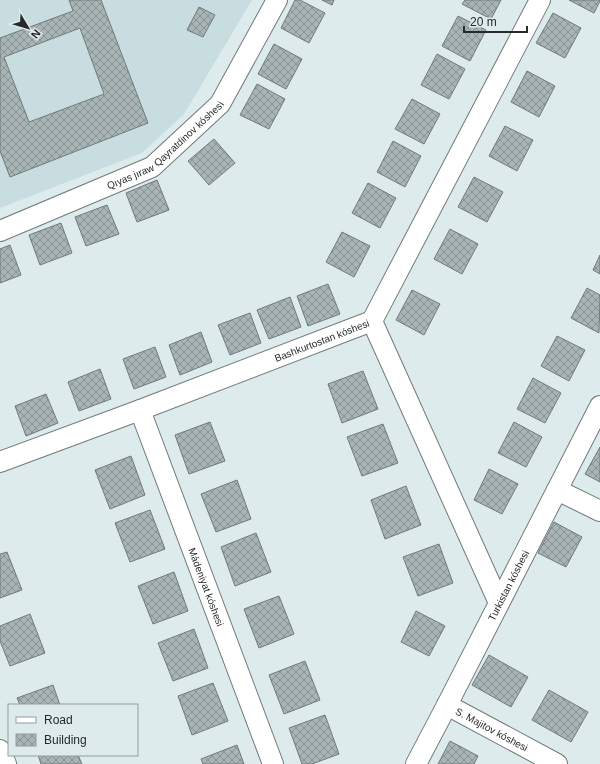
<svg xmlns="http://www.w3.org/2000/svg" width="600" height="764" viewBox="0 0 600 764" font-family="Helvetica,sans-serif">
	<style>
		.built { fill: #c8dddf }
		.building { fill: url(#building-cross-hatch); stroke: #6f7a7b; fill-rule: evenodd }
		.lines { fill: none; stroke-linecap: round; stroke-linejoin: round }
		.minor-casing { stroke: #6f7a7b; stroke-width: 22 }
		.minor { stroke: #fff; stroke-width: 20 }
		.labels { text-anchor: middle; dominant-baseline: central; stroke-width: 4; stroke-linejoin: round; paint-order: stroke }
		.street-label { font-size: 10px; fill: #25292a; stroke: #deebec }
	</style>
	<defs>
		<pattern id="building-cross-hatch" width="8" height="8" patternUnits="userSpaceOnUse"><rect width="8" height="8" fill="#a8b4b5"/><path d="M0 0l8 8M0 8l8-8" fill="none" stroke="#899293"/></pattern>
	</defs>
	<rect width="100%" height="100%" fill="#deebec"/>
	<path class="built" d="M 0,0 L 252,0 L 184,114 L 142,153 L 0,208 Z"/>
	<path class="building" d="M 69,0 L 101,0 L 148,123 L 10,177 L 0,151 L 0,38 L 73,11 ZM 80,28 L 104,94 L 29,122 L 4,57 Z
		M 295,0 L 300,0 L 325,13 L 309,43 L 281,28 Z
		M 322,0 L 334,0 L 332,5 Z
		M 465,0 L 501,0 L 491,19 L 462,4 Z
		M 569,0 L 600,0 L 600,1 L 594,13 Z
		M 199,7 L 215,15 L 203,37 L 187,30 Z
		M 553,13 L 581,28 L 565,58 L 536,43 Z
		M 458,16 L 486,30 L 470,61 L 442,46 Z
		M 274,44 L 302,59 L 286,89 L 258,74 Z
		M 437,54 L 465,69 L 449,99 L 421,85 Z
		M 527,71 L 555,86 L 539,117 L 511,102 Z
		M 257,84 L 285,99 L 269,129 L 240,115 Z
		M 412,99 L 440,114 L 424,144 L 395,129 Z
		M 505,126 L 533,140 L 517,171 L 489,156 Z
		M 214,139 L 235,163 L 209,185 L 188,161 Z
		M 393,141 L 421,156 L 405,187 L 377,172 Z
		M 474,177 L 503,192 L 487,222 L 458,207 Z
		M 157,180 L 169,210 L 137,222 L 126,193 Z
		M 368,183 L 396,198 L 380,228 L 352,213 Z
		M 107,205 L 119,234 L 86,246 L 75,217 Z
		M 61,223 L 72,253 L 40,265 L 29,235 Z
		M 450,229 L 478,244 L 462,274 L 434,259 Z
		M 342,232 L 370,246 L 354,277 L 326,262 Z
		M 10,245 L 21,275 L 0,283 L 0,249 Z
		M 600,255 L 600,274 L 593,270 Z
		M 328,284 L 340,314 L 308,326 L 297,296 Z
		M 587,288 L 600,295 L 599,333 L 571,318 Z
		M 412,290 L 440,304 L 424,335 L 396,320 Z
		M 290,297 L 301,327 L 269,339 L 257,310 Z
		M 250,313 L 261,343 L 230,355 L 218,325 Z
		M 201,332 L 212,362 L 180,375 L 169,345 Z
		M 557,336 L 585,350 L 569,381 L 541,366 Z
		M 155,347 L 166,377 L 134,389 L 123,359 Z
		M 100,369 L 111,399 L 79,411 L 68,382 Z
		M 363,371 L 378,409 L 342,423 L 328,384 Z
		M 533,378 L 561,393 L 545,423 L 517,409 Z
		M 46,394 L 58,423 L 26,436 L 15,406 Z
		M 210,422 L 225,461 L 189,474 L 175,435 Z
		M 514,422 L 542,437 L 526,467 L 498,453 Z
		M 383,424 L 398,463 L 362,476 L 347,437 Z
		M 600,447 L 600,482 L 585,474 Z
		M 131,456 L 145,495 L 110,509 L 95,470 Z
		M 489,469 L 518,484 L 502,514 L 474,500 Z
		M 237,480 L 251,519 L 216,532 L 201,494 Z
		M 406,486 L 421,525 L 385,539 L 371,500 Z
		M 150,510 L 165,549 L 130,562 L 115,523 Z
		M 554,522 L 582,537 L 566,567 L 538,553 Z
		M 256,533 L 271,572 L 235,586 L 221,547 Z
		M 439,544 L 453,583 L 418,596 L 403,557 Z
		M 7,552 L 22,590 L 0,598 L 0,554 Z
		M 174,572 L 188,611 L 153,624 L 138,586 Z
		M 279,596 L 294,634 L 259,648 L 244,609 Z
		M 416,611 L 445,626 L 429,656 L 401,642 Z
		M 30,614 L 45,653 L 10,666 L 0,641 L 0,626 Z
		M 194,629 L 208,668 L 173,681 L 158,643 Z
		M 489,655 L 528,677 L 511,707 L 472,685 Z
		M 305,661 L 320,700 L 284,714 L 269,675 Z
		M 213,683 L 228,721 L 192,735 L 178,696 Z
		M 53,685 L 60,705 L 20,705 L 17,698 Z
		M 549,690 L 588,712 L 571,742 L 532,720 Z
		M 325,715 L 339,754 L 312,764 L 302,764 L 289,728 Z
		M 450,741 L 478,756 L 474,764 L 438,764 Z
		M 237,745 L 244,764 L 203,764 L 201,759 Z
		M 38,755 L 78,755 L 82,764 L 41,764 Z"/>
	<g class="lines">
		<defs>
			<g id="minor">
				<path id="s1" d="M 0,231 L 152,167 L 220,104 L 277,0"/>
				<path d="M 372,321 L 499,603"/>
				<path id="s2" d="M 140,410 L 273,764"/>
				<path id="s3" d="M 0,462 L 140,410 L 372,321 L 540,0"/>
				<path d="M 557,490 L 600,511"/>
				<path id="s4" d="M 447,705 L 557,764"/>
				<path d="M 0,750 L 6,764"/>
				<path id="s5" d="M 416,764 L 447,705 L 600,406"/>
			</g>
		</defs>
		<use href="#minor" class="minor-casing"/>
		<use href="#minor" class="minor"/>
	</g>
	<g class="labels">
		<g class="street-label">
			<text stroke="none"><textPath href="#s1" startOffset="188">Qıyas jıraw Qayratdinov kóshesi</textPath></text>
			<text stroke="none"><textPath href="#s3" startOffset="344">Bashkurtostan kóshesi</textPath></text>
			<text stroke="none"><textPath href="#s5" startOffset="201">Turkistan kóshesi</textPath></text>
			<text stroke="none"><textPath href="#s2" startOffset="189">Mádeniyat kóshesi</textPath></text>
			<text stroke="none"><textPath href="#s4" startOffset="51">S. Majitov kóshesi</textPath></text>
		</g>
	</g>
	<rect x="8" y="704" width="130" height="52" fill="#deebec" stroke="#949d9e"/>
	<rect x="16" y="717" width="20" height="6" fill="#ffffff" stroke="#949d9e"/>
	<text x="44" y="724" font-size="12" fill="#25292a">Road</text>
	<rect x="16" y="734" width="20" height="12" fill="url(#building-cross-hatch)" stroke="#949d9e"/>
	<text x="44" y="744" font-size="12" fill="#25292a">Building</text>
	<g transform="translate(28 28) rotate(128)" stroke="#deebec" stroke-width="3" paint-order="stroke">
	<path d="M0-3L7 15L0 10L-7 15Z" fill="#25292a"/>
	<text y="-6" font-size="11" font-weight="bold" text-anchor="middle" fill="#25292a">N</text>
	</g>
	<path d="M464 26v6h63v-6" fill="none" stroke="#25292a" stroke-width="2"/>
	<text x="470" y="26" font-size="12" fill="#25292a" stroke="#deebec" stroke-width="3" paint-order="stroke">20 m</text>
</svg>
